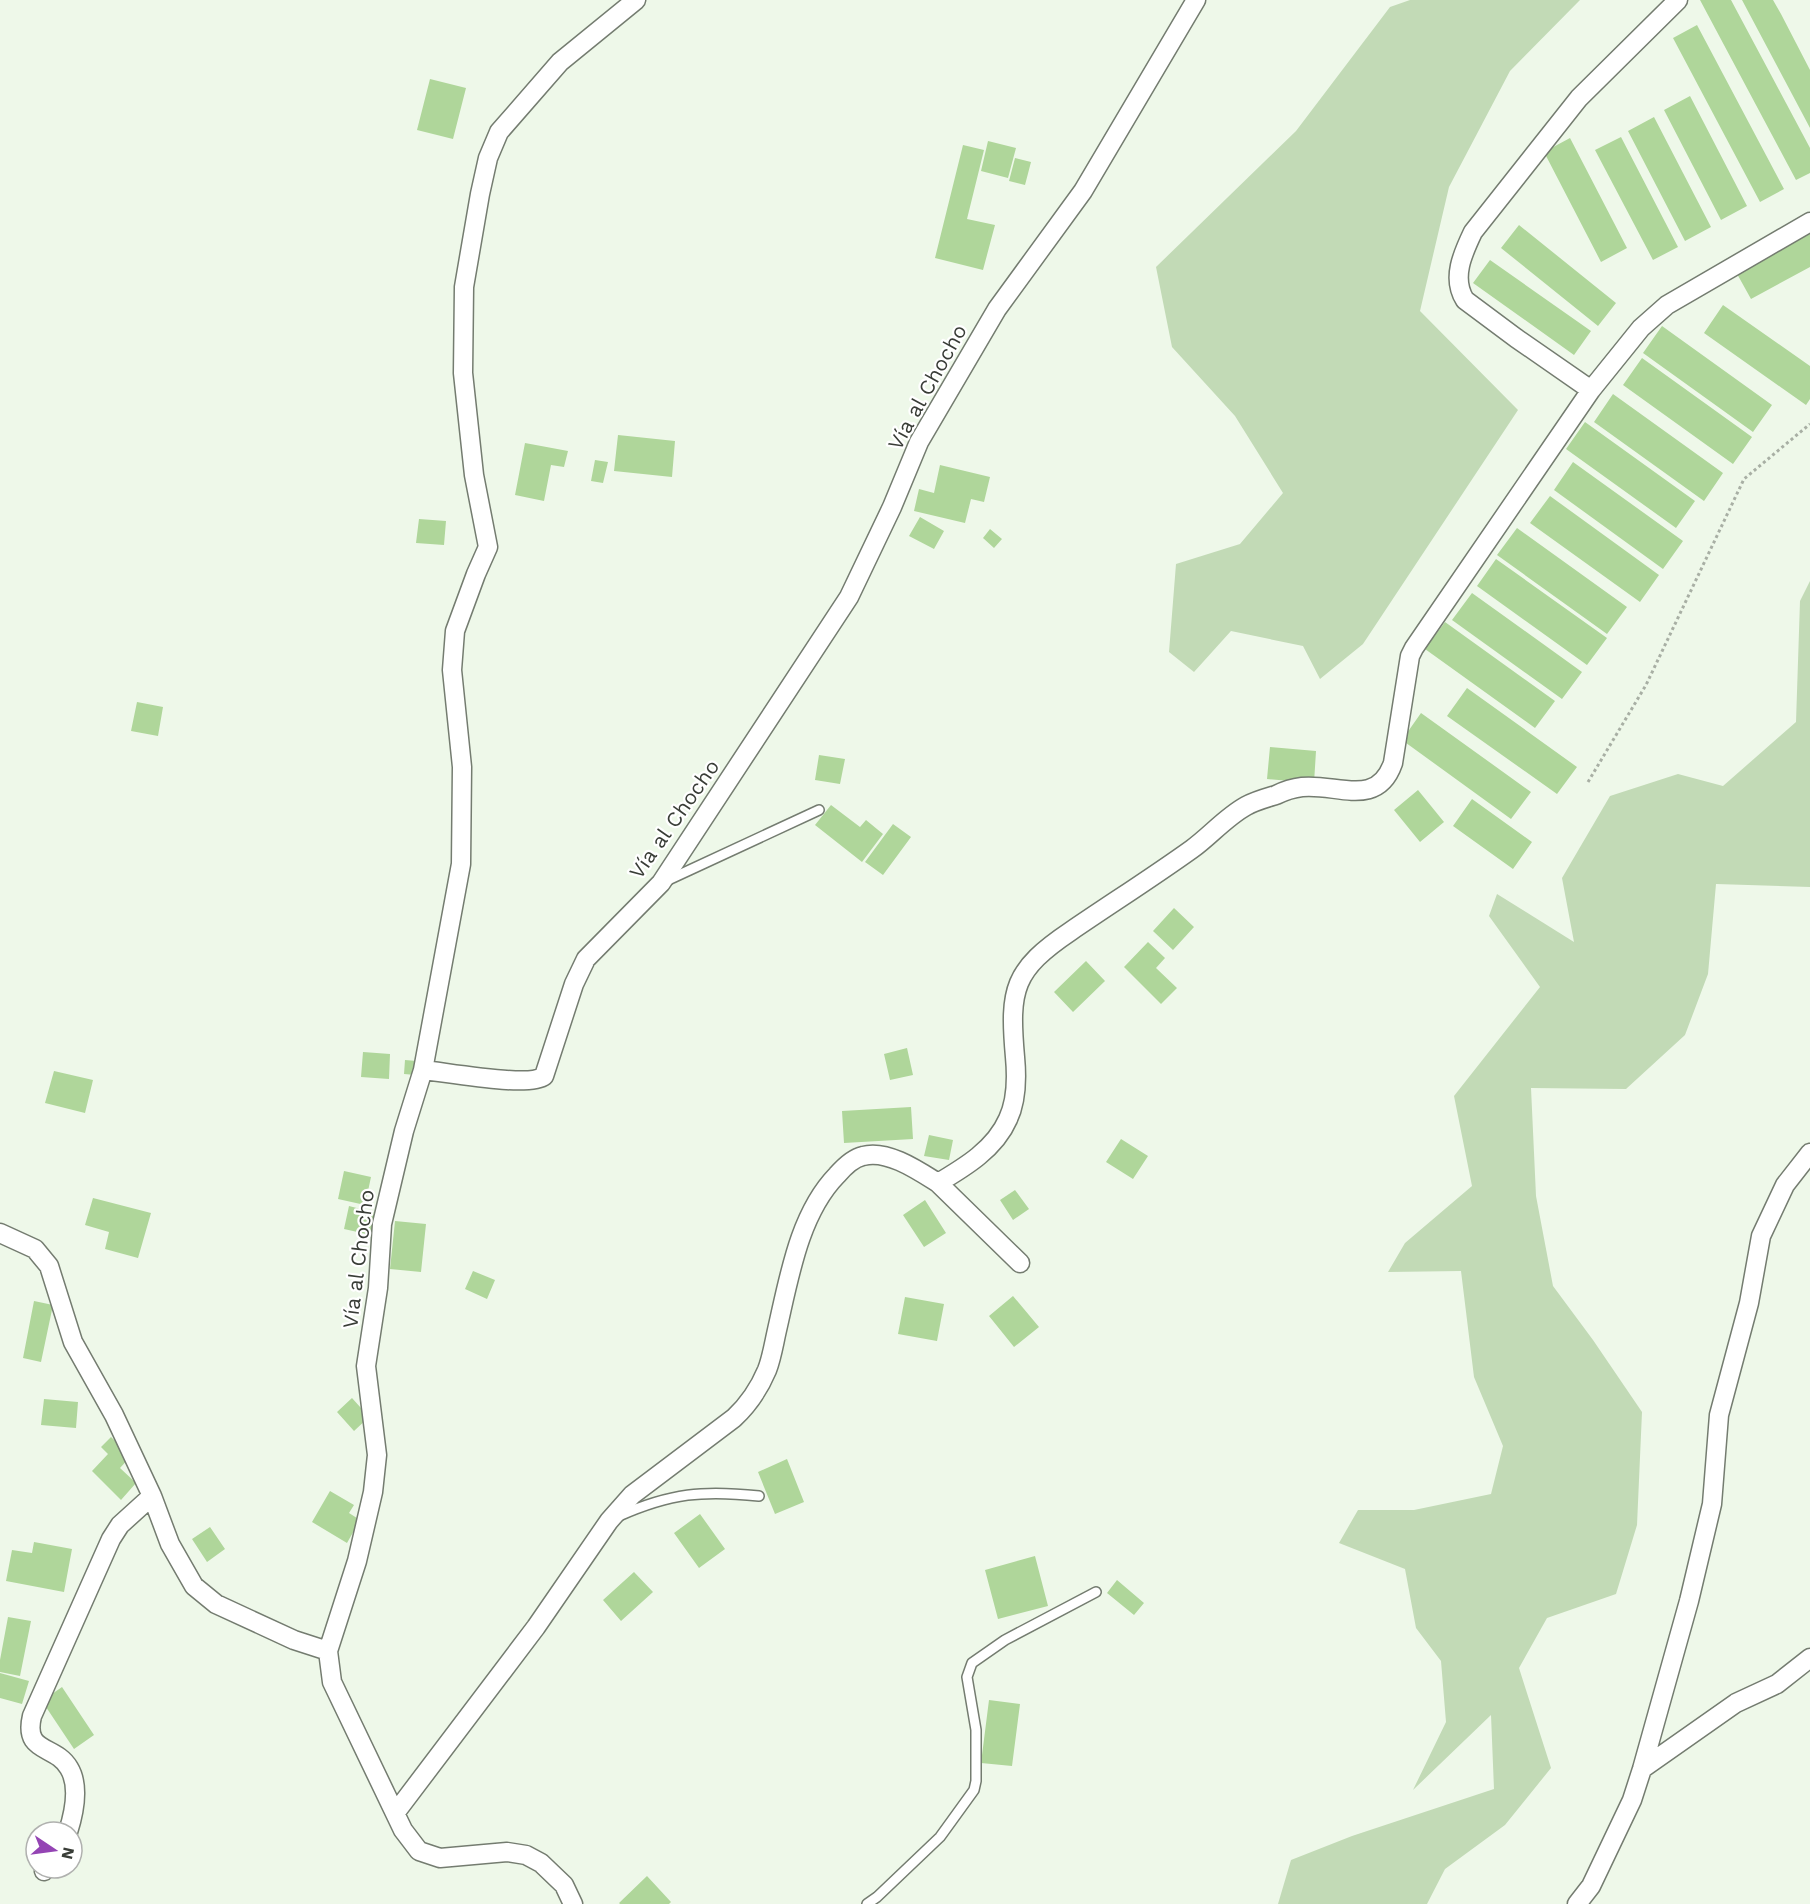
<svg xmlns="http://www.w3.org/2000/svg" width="1810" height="1904" viewBox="0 0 1810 1904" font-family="'Work Sans',sans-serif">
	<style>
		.green { fill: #c2dab6 }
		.building { fill: #afd69a }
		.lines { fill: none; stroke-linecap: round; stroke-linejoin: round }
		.lane-casing { stroke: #747c70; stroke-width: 12 }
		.street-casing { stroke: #747c70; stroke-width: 21 }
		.path { stroke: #a8afa4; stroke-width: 3; stroke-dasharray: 3 3; stroke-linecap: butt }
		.lane { stroke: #fff; stroke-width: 9 }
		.street { stroke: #fff; stroke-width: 18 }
		.labels { text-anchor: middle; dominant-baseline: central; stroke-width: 4.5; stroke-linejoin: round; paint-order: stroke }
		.street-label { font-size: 21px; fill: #393d37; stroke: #fff }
	</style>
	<rect width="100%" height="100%" fill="#eef8e9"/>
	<path class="green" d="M 1410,0 L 1580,0 L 1510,71 L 1449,187 L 1420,311 L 1518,410 L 1363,644 L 1320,679 L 1303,646 L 1231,631 L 1194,672 L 1169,652 L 1176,564 L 1240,544 L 1283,493 L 1235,416 L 1172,347 L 1156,267 L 1296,131 L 1390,7 Z
		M 1810,581 L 1810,887 L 1716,884 L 1708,974 L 1685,1035 L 1626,1089 L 1531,1088 L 1536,1196 L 1553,1286 L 1593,1340 L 1642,1412 L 1637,1525 L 1616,1594 L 1547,1618 L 1519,1668 L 1551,1768 L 1505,1825 L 1445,1869 L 1427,1904 L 1278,1904 L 1291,1860 L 1352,1836 L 1494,1789 L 1491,1715 L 1413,1790 L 1446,1722 L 1441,1661 L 1416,1628 L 1405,1569 L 1339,1543 L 1358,1510 L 1414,1510 L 1491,1494 L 1503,1446 L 1474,1377 L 1461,1271 L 1388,1272 L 1405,1243 L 1472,1186 L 1454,1096 L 1540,987 L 1489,916 L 1497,894 L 1574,942 L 1562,878 L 1610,796 L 1678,774 L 1723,786 L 1796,722 L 1800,601 Z"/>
	<path class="building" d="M 1700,0 L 1731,0 L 1810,148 L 1810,173 L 1796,180 Z
		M 1742,0 L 1773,0 L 1781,14 L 1810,70 L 1810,128 Z
		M 1697,25 L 1784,189 L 1760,202 L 1673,38 Z
		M 430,79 L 466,88 L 453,139 L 417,130 Z
		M 1690,96 L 1747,206 L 1721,220 L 1664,110 Z
		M 1654,117 L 1711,227 L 1685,241 L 1628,131 Z
		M 1621,137 L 1678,247 L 1653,260 L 1595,150 Z
		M 1570,138 L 1627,248 L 1601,262 L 1544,152 Z
		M 988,141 L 1016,148 L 1008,178 L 981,171 Z
		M 963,145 L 984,150 L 967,219 L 995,225 L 983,270 L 935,258 Z
		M 1015,158 L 1031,162 L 1025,185 L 1009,181 Z
		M 1519,225 L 1616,303 L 1598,326 L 1501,248 Z
		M 1810,231 L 1810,267 L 1751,299 L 1736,272 Z
		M 1490,260 L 1591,331 L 1574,355 L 1473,283 Z
		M 1723,305 L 1810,366 L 1810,399 L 1806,405 L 1704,333 Z
		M 1662,326 L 1772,405 L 1753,432 L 1643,353 Z
		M 1642,358 L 1752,437 L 1733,464 L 1623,385 Z
		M 1613,394 L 1723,473 L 1704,501 L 1594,422 Z
		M 1585,422 L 1695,501 L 1676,528 L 1566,449 Z
		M 618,435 L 675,441 L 672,477 L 614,471 Z
		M 525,443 L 568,451 L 564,467 L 551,465 L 544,501 L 515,495 Z
		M 595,460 L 608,462 L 603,483 L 591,481 Z
		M 1573,462 L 1683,541 L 1663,569 L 1554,490 Z
		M 940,465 L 990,477 L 984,502 L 971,499 L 965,523 L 914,511 L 919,489 L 934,493 Z
		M 1550,496 L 1659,575 L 1640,602 L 1530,523 Z
		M 920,517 L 944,531 L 934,549 L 909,536 Z
		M 419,519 L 446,521 L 444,545 L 416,543 Z
		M 1517,528 L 1627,607 L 1607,634 L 1497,555 Z
		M 990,529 L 1002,539 L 994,548 L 983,538 Z
		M 1496,559 L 1607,638 L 1587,665 L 1477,586 Z
		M 1472,593 L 1582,672 L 1562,699 L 1452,620 Z
		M 1445,622 L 1555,701 L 1535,728 L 1425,649 Z
		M 1467,688 L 1577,767 L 1557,794 L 1447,716 Z
		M 137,702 L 163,707 L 158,736 L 131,731 Z
		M 1421,713 L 1531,792 L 1511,819 L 1402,740 Z
		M 1270,747 L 1316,751 L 1314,783 L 1267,779 Z
		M 819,755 L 845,759 L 840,784 L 815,780 Z
		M 1418,790 L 1444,822 L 1420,842 L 1394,810 Z
		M 1472,799 L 1532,842 L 1513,869 L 1453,826 Z
		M 831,805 L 860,827 L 866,820 L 883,834 L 862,862 L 815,825 Z
		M 893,824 L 911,837 L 883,875 L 865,862 Z
		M 1174,908 L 1194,927 L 1173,950 L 1153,931 Z
		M 1148,942 L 1165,958 L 1156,968 L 1177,988 L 1161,1004 L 1124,967 Z
		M 1086,961 L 1105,981 L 1073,1012 L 1054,992 Z
		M 907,1048 L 913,1075 L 890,1080 L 884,1054 Z
		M 363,1052 L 390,1054 L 389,1079 L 361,1077 Z
		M 405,1060 L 417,1061 L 416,1075 L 404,1074 Z
		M 54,1071 L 93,1080 L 85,1113 L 45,1103 Z
		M 911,1107 L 913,1139 L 844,1143 L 842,1111 Z
		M 929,1135 L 953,1140 L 949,1160 L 924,1156 Z
		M 1121,1139 L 1148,1156 L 1133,1179 L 1106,1162 Z
		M 344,1171 L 371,1177 L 365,1205 L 338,1199 Z
		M 1015,1190 L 1029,1209 L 1013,1220 L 1000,1200 Z
		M 93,1198 L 151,1213 L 138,1258 L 105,1249 L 109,1232 L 85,1225 Z
		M 925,1200 L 946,1233 L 924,1247 L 903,1215 Z
		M 349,1206 L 376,1213 L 371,1235 L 344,1229 Z
		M 395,1221 L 426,1224 L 421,1272 L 390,1269 Z
		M 473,1271 L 495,1280 L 487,1299 L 465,1289 Z
		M 1013,1296 L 1039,1327 L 1014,1347 L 989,1316 Z
		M 905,1297 L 944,1304 L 937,1341 L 898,1334 Z
		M 34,1301 L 53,1305 L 41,1362 L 23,1358 Z
		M 352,1398 L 369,1417 L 354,1431 L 337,1412 Z
		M 44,1399 L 78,1402 L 76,1428 L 41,1425 Z
		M 111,1437 L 131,1456 L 120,1468 L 136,1483 L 121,1500 L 92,1471 L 108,1454 L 101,1447 Z
		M 787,1459 L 804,1502 L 775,1514 L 758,1472 Z
		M 330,1491 L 354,1505 L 349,1513 L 360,1520 L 347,1543 L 312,1522 Z
		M 700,1514 L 725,1549 L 699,1568 L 674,1533 Z
		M 210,1527 L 225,1549 L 207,1562 L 192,1539 Z
		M 34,1542 L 72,1549 L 64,1592 L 6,1581 L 12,1550 L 32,1553 Z
		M 1035,1556 L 1048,1606 L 998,1619 L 985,1570 Z
		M 634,1572 L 653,1592 L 621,1621 L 603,1600 Z
		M 1117,1580 L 1144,1603 L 1134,1615 L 1107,1593 Z
		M 8,1617 L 31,1621 L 20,1676 L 0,1672 L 0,1660 Z
		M 0,1673 L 29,1681 L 22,1704 L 0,1698 Z
		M 62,1687 L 94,1735 L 74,1749 L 42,1701 Z
		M 989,1700 L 1020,1704 L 1012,1766 L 981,1763 Z
		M 647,1876 L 671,1902 L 669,1904 L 620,1904 L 619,1903 Z"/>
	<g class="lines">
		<defs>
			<path id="lane" d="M 666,881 L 819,810
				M 619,1516 C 671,1493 703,1490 759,1496
				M 867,1904 L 877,1897 L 940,1837 L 974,1790 L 976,1781 L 976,1730 L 967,1677 L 972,1663 L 1005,1640 L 1096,1592"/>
			<path id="street" d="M 1591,390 L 1516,338 L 1465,300 C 1451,278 1463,253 1473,232 L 1579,98 L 1678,0
				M 423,1070 C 445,1072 529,1088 544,1076 L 574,984 L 586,959 L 661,883 L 849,597 L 892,507 L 919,442 L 997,309 L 1083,191 L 1196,0
				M 938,1183 L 1020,1263
				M 0,1233 L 35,1249 L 49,1266 L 73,1342 L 114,1415 L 152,1496 L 170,1544 L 194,1586 L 216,1604 L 294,1640 L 328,1651 L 332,1682 L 403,1830 L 419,1851 L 440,1858 L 507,1852 L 526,1855 L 541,1863 L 564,1885 L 573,1904
				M 328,1651 L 357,1561 L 373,1492 L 377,1455 L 366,1366 L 378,1288 L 382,1224 L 404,1131 L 423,1070 L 461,864 L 462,767 L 452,670 L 455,631 L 476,574 L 488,547 L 474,475 L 463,373 L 464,287 L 480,194 L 488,158 L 499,132 L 560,62 L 636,0
				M 1642,1769 L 1736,1703 L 1777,1684 L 1810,1658
				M 396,1812 L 536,1627 L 609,1521 L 632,1495 L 734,1418 C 749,1404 759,1389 767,1370 C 772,1357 774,1343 777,1330 C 789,1278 799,1214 837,1175 C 844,1167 853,1158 863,1156 C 887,1149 919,1171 938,1183 C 965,1167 995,1149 1008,1119 C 1017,1100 1017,1078 1015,1057 C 1009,989 1013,970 1071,931 C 1112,903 1153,877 1192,849 C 1210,836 1226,817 1246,806 C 1255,801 1266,798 1276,795 C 1284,791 1293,788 1302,787 C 1336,783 1377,809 1393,763 L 1410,656 L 1414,648 L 1591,390 L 1641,328 L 1667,305 L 1810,222
				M 68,1832 C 74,1813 80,1786 69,1768 C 55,1744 23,1754 32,1716 L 111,1539 L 120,1525 L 152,1496
				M 44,1871 L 46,1868
				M 1577,1904 L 1591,1886 L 1632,1800 L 1642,1769 L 1689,1601 L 1712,1504 L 1719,1415 L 1749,1303 L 1761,1236 L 1785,1185 L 1810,1153"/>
		</defs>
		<use href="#lane" class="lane-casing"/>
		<use href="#street" class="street-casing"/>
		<path class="path" d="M 1588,782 L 1646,685 L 1744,479 L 1810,424"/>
		<use href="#lane" class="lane"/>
		<use href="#street" class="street"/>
	</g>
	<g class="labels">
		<g class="street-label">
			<text transform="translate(927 387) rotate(-61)">Vía al Chocho</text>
			<text transform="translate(674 819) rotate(-55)">Vía al Chocho</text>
			<text transform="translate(358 1259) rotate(-83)">Vía al Chocho</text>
		</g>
	</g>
	<g transform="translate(54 1850) rotate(103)"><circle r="28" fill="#ffffff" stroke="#b0b1af" stroke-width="1.5"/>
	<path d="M0-4.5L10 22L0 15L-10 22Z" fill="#9444b4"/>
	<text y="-9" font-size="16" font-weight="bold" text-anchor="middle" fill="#393d37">N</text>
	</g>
</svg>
